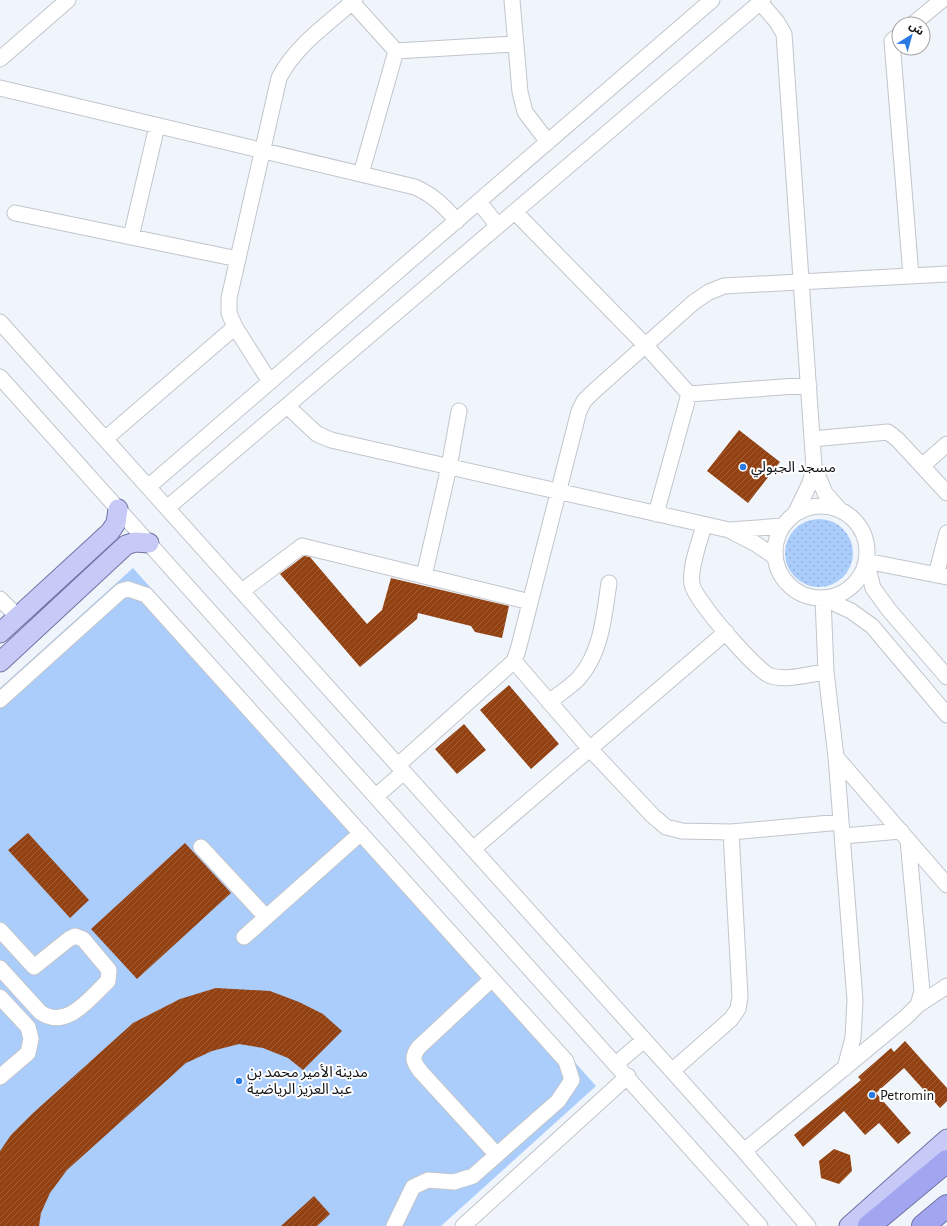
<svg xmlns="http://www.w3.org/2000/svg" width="947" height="1226" viewBox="0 0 947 1226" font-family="'Alegreya Sans','Noto Sans Arabic',sans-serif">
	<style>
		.grass { fill: url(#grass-dots) }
		.pitch { fill: #abcdfb }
		.building { fill: url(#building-hatch) }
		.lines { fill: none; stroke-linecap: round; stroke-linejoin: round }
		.minor-casing { stroke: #c1c5cc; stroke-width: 17 }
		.major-casing { stroke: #7073a4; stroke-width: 21 }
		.highway-casing { stroke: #7073a4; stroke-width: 24 }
		.minor { stroke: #fff; stroke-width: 15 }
		.major { stroke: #c7caf6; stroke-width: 19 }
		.highway { stroke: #a2a6f0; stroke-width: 22 }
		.poi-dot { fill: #2a7ae5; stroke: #fff; stroke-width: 1.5 }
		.labels { text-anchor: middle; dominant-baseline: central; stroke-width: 4; stroke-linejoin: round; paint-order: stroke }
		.poi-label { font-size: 15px; fill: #131416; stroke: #fff; text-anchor: start }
	</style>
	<defs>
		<pattern id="grass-dots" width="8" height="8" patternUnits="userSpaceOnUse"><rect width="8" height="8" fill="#abcdfb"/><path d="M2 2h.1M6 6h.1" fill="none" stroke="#92afd6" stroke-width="1.8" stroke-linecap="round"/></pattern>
		<pattern id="building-hatch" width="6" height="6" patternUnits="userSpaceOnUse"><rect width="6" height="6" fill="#944112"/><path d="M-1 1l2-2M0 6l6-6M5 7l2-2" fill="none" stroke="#9d5f3c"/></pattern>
	</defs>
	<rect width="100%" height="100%" fill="#f0f5fb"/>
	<path class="grass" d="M785 553a34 34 0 1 1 68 0a34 34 0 1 1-68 0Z"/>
	<path class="pitch" d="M 133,568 L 596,1086 L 441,1226 L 0,1226 L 0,688 Z"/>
	<path class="building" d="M 739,430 L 780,462 L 748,503 L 707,471 Z
		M 304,556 L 310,557 L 367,624 L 382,610 L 391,578 L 509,606 L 502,638 L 475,632 L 471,626 L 418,613 L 417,619 L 360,667 L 280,574 Z
		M 509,685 L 559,744 L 531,769 L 480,710 Z
		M 464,724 L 486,750 L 457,774 L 435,749 Z
		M 28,833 L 89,900 L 70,918 L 8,850 Z
		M 185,843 L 231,893 L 137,979 L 91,929 Z
		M 216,988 L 270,991 L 299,1002 L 323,1014 L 342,1031 L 303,1070 L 288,1058 L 263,1048 L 239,1044 L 212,1051 L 186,1063 L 67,1170 L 50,1193 L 41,1213 L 39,1226 L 0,1226 L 0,1151 L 11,1135 L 32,1114 L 133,1023 L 180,999 Z
		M 905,1041 L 947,1088 L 947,1101 L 940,1108 L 904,1068 L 876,1093 L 911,1133 L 898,1144 L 879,1123 L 865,1135 L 844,1111 L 803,1147 L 794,1135 L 861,1080 L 858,1077 L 891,1048 L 894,1052 Z
		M 834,1149 L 850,1155 L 852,1171 L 839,1184 L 821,1178 L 819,1161 Z
		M 314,1196 L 330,1214 L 317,1226 L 281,1226 Z"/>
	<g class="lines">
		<defs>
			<path id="minor" d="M 350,0 L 396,51
				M 512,0 L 520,92 L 525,112 L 548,142
				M 760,2 L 777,22 L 784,34 L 814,467 L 825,493 L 840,510
				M 913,24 L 942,0
				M 899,35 L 892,41 L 911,276
				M 396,51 L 516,44
				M 0,59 L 68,0
				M 0,88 L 415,187 C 433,195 444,206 457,221
				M 361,174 L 396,51
				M 479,202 L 498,226
				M 515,212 L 646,346 L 689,394
				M 15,213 L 238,259
				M 131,237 L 157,126
				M 0,322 L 744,1151 L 808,1226
				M 0,377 L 760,1226
				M 270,382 L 235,327 L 229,313 L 229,298 L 279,78 C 295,46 329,23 355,0
				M 689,394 L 809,385
				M 287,406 L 317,434 L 331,440 L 729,530 L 783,526
				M 105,439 L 235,327
				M 812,439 L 888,432 L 898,440 L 947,493
				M 922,466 L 947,444
				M 148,487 L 712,0
				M775 552a46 46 0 1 1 92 0a46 46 0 1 1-92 0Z
				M 167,508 L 763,0
				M 796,512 L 810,483 L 814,467
				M 656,514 L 689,394
				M 704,525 C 700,541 689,568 692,584 C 694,599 757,672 771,676 C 787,681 809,674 826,672
				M 731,531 L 756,544 L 775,557
				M 936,575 L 947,533
				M 424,576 L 449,467 L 459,411
				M 947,577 L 866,561 L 873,588 L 889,610 L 947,677
				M 242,591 L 302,546 L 530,602
				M 0,599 L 18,617
				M 514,661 L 590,749 L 653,816 L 666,827 L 682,831 L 731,832 L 841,822
				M 0,700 L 121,591 L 128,589 L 146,595 L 566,1061 L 572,1080 L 558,1101 L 473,1176 L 454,1182 L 428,1180 L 413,1187 L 394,1226
				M 549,702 C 559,694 570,687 578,679 C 602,653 604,615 609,583
				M 836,757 L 947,885
				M 398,765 L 514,661 L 518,650 L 579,411 L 584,401 L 593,392 L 694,302 L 709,292 L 724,286 L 947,274
				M 376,796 L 404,772
				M 843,836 L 901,831
				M 201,847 L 266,917
				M 473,849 L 726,632
				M 0,930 L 34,967 L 69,939 L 75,936 L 83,939 L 109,970 L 108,981 C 90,998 66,1031 40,1012 L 0,968
				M 244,937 L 361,833
				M 492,979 L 419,1047 C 411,1057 413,1062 421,1072 L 497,1155
				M 0,997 L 28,1027 L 31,1039 L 28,1053 L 0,1077
				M 918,1005 L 947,986
				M 616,1064 L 644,1040
				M 845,1068 L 853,1038 L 855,1000 L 836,757 L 826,672 L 823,598 L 851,611 L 872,626 L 947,715
				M 672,1071 L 731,1019 L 738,1009 L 740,997 L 731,832
				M 744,1151 L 906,1017 L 918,1005 L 922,991 L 908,840
				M 463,1226 L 628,1076"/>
			<path id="major" d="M 0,633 L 110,532 L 116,523 L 118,509
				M 0,662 L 126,545 L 135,542 L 149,543
				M 849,1226 L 947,1139"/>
			<path id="highway" d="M 869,1226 L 947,1161
				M 923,1226 L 947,1206"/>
		</defs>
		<use href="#minor" class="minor-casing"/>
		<use href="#major" class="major-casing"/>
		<use href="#highway" class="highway-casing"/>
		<use href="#minor" class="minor"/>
		<use href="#major" class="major"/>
		<use href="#highway" class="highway"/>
	</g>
	<g class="poi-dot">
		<circle cx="743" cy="467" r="4"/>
		<circle cx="239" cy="1081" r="4"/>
		<circle cx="872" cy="1095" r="4"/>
	</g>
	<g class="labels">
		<g class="poi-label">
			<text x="751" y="467">مسجد الجبولي</text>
			<text x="247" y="1072">مدينة الأمير محمد بن<tspan x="247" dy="17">عبد العزيز الرياضية</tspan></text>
			<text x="880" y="1095">Petromin</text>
		</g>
	</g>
	<g transform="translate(911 36) rotate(37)"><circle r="19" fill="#ffffff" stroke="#a1a1a2"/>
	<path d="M0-3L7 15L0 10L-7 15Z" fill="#2a7ae5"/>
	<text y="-6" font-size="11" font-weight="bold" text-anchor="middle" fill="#131416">ش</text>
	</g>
</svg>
